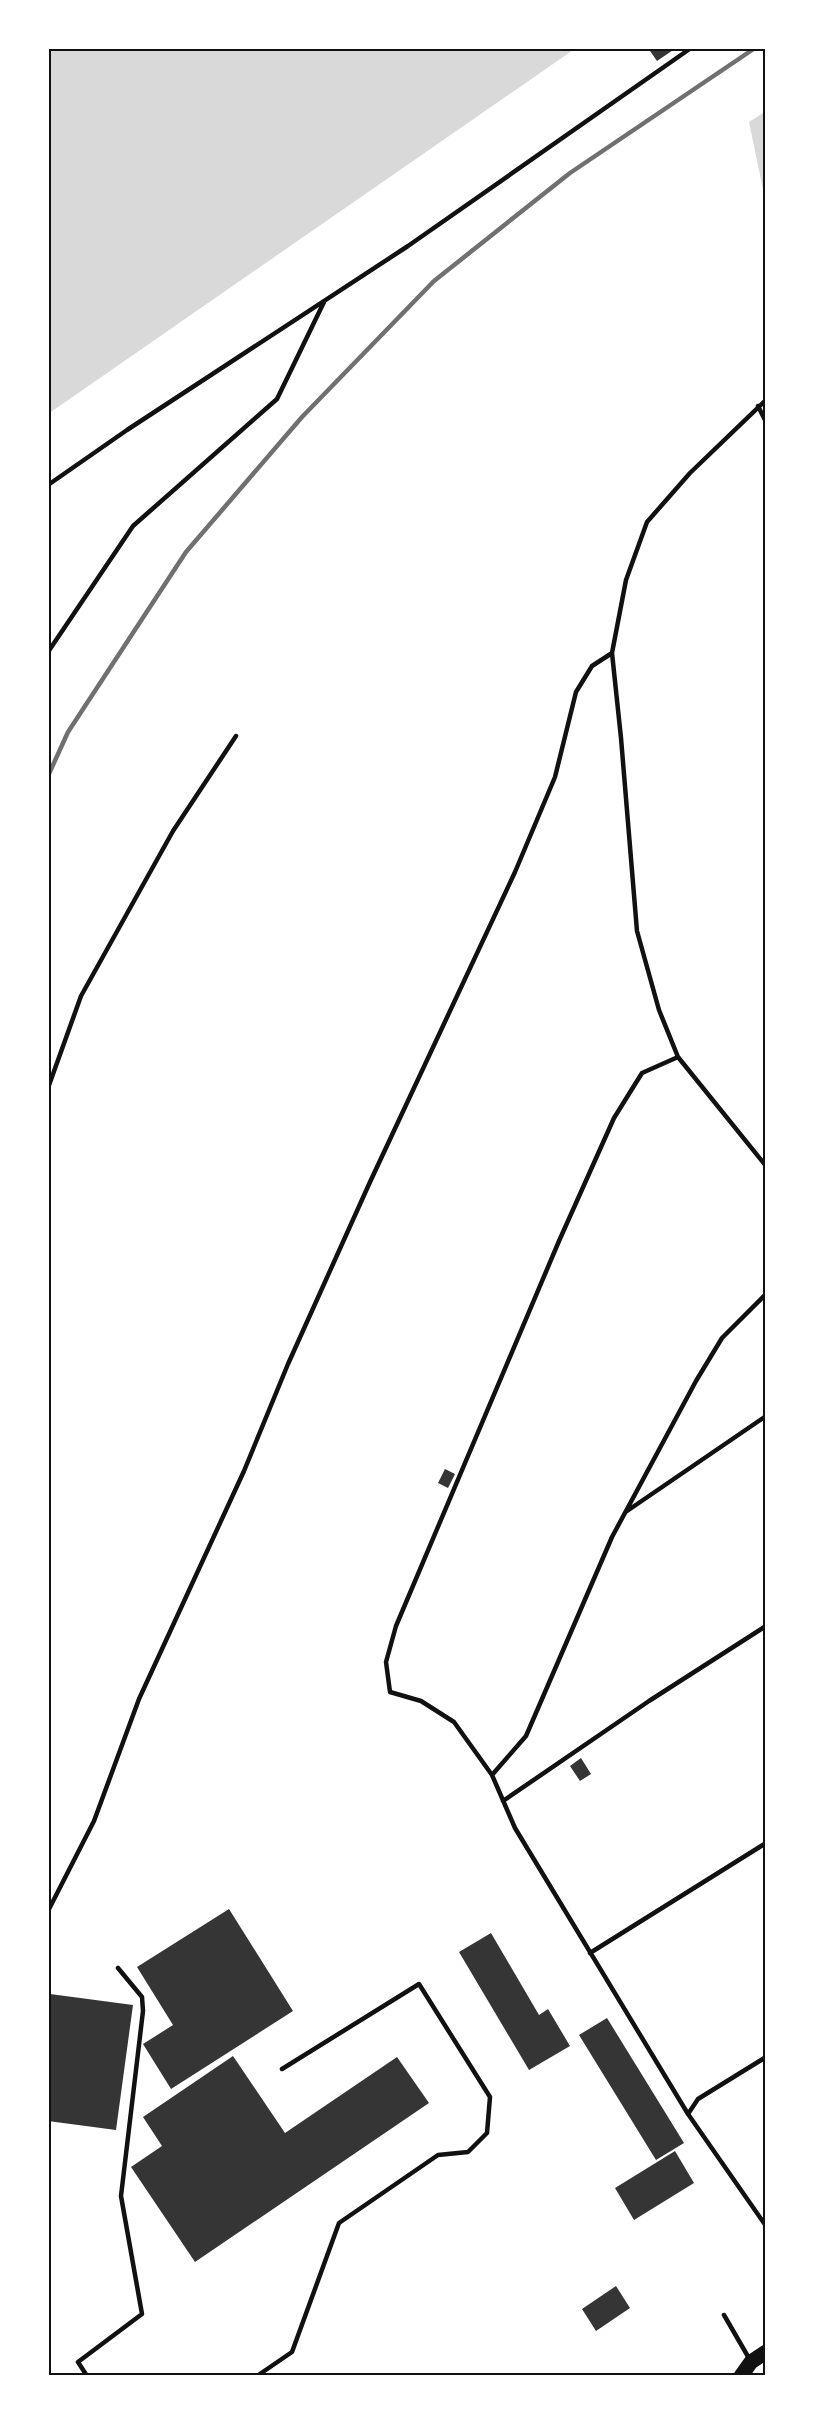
<svg xmlns="http://www.w3.org/2000/svg" width="814" height="2424" viewBox="0 0 814 2424" font-family="'Golos Text',sans-serif">
	<style>
		.water { fill: #d9d9d9 }
		.building { fill: #353535 }
		.lines { fill: none; stroke-linecap: round; stroke-linejoin: round }
		.service { stroke: #111; stroke-width: 4.5 }
		.primary { stroke: #111; stroke-width: 15 }
		.rail { stroke: #707070; stroke-width: 4.5 }
		.neatline { fill: none; stroke: #111; stroke-width: 2 }
	</style>
	<rect width="100%" height="100%" fill="#fff"/>
	<path class="water" d="M 48,48 L 576,48 L 48,414 Z
		M 766,111 L 766,204 L 749,122 Z"/>
	<path class="building" d="M 648,48 L 676,48 L 657,61 Z
		M 445,1469 L 455,1474 L 448,1488 L 438,1483 Z
		M 581,1758 L 591,1774 L 580,1781 L 570,1766 Z
		M 229,1909 L 293,2011 L 171,2089 L 143,2044 L 173,2025 L 137,1967 Z
		M 491,1933 L 539,2015 L 548,2009 L 570,2046 L 529,2070 L 459,1952 Z
		M 50,1994 L 133,2005 L 116,2130 L 48,2121 Z
		M 607,2018 L 684,2143 L 656,2160 L 579,2035 Z
		M 233,2056 L 285,2133 L 397,2057 L 429,2103 L 195,2262 L 131,2167 L 162,2146 L 143,2117 Z
		M 675,2151 L 694,2183 L 634,2220 L 615,2188 Z
		M 616,2286 L 630,2308 L 596,2331 L 582,2309 Z"/>
	<g class="lines">
		<path class="service" d="M 758,406 L 766,422
			M 48,485 L 127,430 L 408,246 L 691,48
			M 48,652 L 133,526 L 277,399 L 324,302
			M 612,653 L 621,738 L 637,931 L 659,1010 L 678,1057 L 642,1073 L 614,1118 L 559,1241 L 396,1626 L 386,1662 L 390,1692 L 421,1701 L 454,1722 L 492,1775 L 515,1828 L 688,2114 L 766,2226
			M 678,1057 L 766,1166
			M 48,1088 L 81,996 L 173,831 L 236,736
			M 627,1511 L 766,1416
			M 492,1775 L 526,1736 L 612,1537 L 696,1381 L 722,1338 L 766,1294
			M 503,1801 L 649,1701 L 766,1626
			M 48,1911 L 94,1821 L 139,1699 L 244,1471 L 288,1364 L 370,1182 L 515,872 L 555,777 L 576,692 L 592,666 L 612,653 L 626,580 L 647,522 L 690,473 L 766,400
			M 590,1953 L 766,1843
			M 688,2114 L 698,2099 L 766,2057
			M 724,2315 L 750,2360
			M 87,2376 L 78,2362 L 142,2314 L 121,2196 L 143,2011 L 142,1997 L 118,1968
			M 257,2376 L 292,2352 L 339,2223 L 438,2155 L 468,2152 L 487,2133 L 490,2097 L 419,1984 L 282,2069"/>
		<path class="primary" d="M 741,2376 L 751,2362 L 766,2352"/>
		<path class="rail" d="M 48,776 L 68,732 L 186,552 L 302,417 L 434,281 L 570,173 L 755,48"/>
	</g>
	<rect width="814" height="2424" fill="none" stroke="#ffffff" stroke-width="99"/>
	<rect x="50" y="50" width="714" height="2324" class="neatline"/>
</svg>
